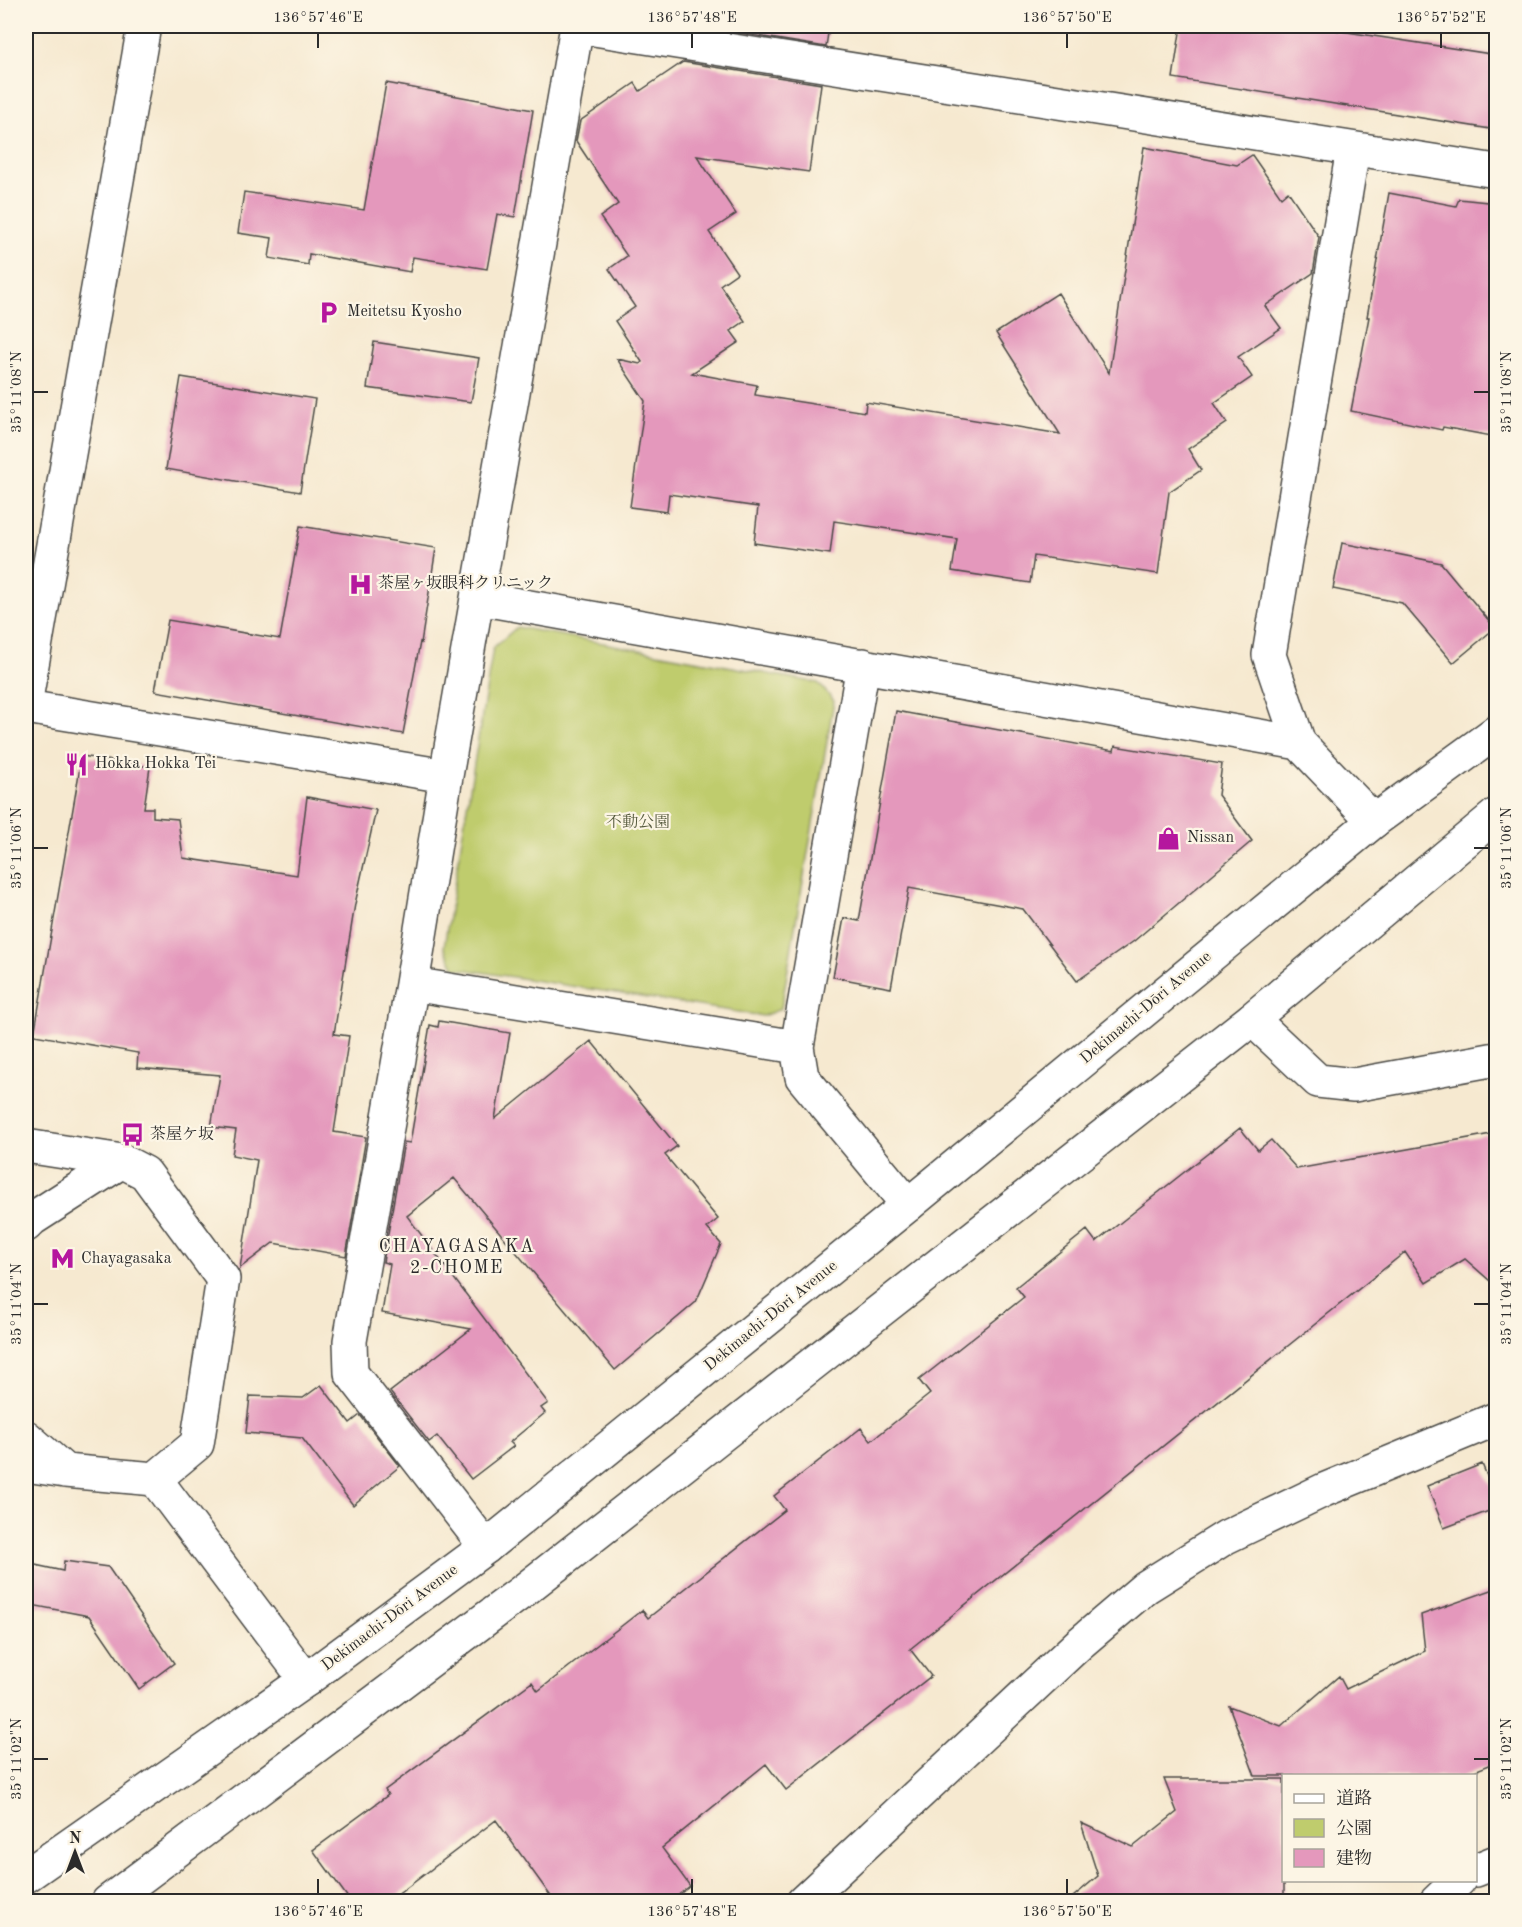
<svg xmlns="http://www.w3.org/2000/svg" width="1522" height="1927" viewBox="0 0 1522 1927" font-family="'Old Standard TT','Noto Serif JP',serif">
	<style>
		.green { fill: #bfcc6d; stroke: #757c4c; stroke-width: 1.5 }
		.building { fill: #e498bc }
		.lines { fill: none; stroke-linecap: round; stroke-linejoin: round }
		.minor-casing { stroke: #494844; stroke-width: 36 }
		.major-casing { stroke: #494844; stroke-width: 36 }
		.minor { stroke: #fff; stroke-width: 33 }
		.major { stroke: #fff; stroke-width: 33 }
		.ticks { fill: none; stroke: #2b2b2b; stroke-width: 2 }
		.labels { text-anchor: middle; dominant-baseline: central; stroke-width: 4.5; stroke-linejoin: round; paint-order: stroke }
		.poi-label { font-size: 16px; fill: #2b2b2b; stroke: #fcf5e5; text-anchor: start }
		.park-label { font-size: 16px; fill: #575b3f; stroke: #fcf5e5 }
		.street-label { font-size: 16px; fill: #2b2b2b; stroke: #fcf5e5 }
		.neighbourhood-label { font-size: 18px; letter-spacing: 1.5px; fill: #2b2b2b; stroke: #fcf5e5 }
		.neatline { fill: none; stroke: #2b2b2b; stroke-width: 2 }
		.ticks-label { font-size: 15px; text-anchor: middle; fill: #2b2b2b }
	</style>
	<rect width="100%" height="100%" fill="#fcf5e5"/>
	<filter id="ink" filterUnits="userSpaceOnUse"><feTurbulence type="fractalNoise" baseFrequency=".0167" numOctaves="2"/><feDisplacementMap in="SourceGraphic" scale="12" xChannelSelector="R" yChannelSelector="G"/><feConvolveMatrix kernelMatrix="1 2 1 2 8 2 1 2 1" color-interpolation-filters="sRGB"/></filter>
	<filter id="wash" filterUnits="userSpaceOnUse"><feTurbulence type="fractalNoise" baseFrequency=".008" numOctaves="4" result="noise"/><feDisplacementMap in="SourceGraphic" scale="24" xChannelSelector="R" yChannelSelector="G"/><feGaussianBlur stdDeviation="1.35" result="paint"/><feColorMatrix in="noise" values="0 0 0 0 0 0 0 0 0 0 0 0 0 0 0 0 0 1.4 0 .05"/><feComposite in="paint" operator="in"/></filter>
	<g filter="url(#wash)">
		<rect width="100%" height="100%" fill="#f6e9d0"/>
		<path class="green" d="M 517,627 L 818,683 L 834,701 L 781,1009 L 763,1016 L 455,968 L 444,947 L 493,648 Z"/>
		<g id="blocks">
			<path class="building" d="M 736,26 L 829,26 L 826,47 L 728,31 Z
				M 1181,26 L 1308,26 L 1497,55 L 1497,130 L 1173,78 Z
				M 683,62 L 821,84 L 809,172 L 697,156 L 736,214 L 709,232 L 737,273 L 720,285 L 745,321 L 731,331 L 739,342 L 692,373 L 757,385 L 755,395 L 865,412 L 866,402 L 1060,434 L 996,333 L 1058,293 L 1109,373 L 1144,147 L 1237,165 L 1252,155 L 1281,197 L 1288,191 L 1319,237 L 1313,273 L 1265,306 L 1281,328 L 1238,357 L 1252,377 L 1214,403 L 1227,423 L 1188,449 L 1201,470 L 1169,492 L 1158,574 L 1034,556 L 1030,583 L 952,571 L 957,539 L 834,521 L 830,554 L 754,543 L 758,507 L 669,494 L 667,512 L 630,507 L 645,401 L 617,359 L 640,364 L 642,362 L 615,321 L 635,307 L 609,269 L 627,256 L 600,217 L 618,204 L 576,141 L 580,121 L 635,83 L 640,91 Z
				M 386,83 L 533,110 L 515,217 L 497,214 L 487,269 L 413,257 L 410,272 L 309,254 L 308,265 L 269,258 L 272,238 L 238,233 L 244,192 L 364,210 Z
				M 1389,193 L 1456,206 L 1459,199 L 1497,203 L 1497,437 L 1443,427 L 1442,430 L 1351,411 L 1369,317 L 1367,317 Z
				M 374,342 L 479,358 L 471,402 L 367,388 Z
				M 181,377 L 315,399 L 300,492 L 166,469 Z
				M 300,526 L 436,548 L 421,643 L 420,642 L 403,734 L 155,691 L 168,620 L 280,639 Z
				M 1342,543 L 1441,563 L 1495,628 L 1453,663 L 1402,603 L 1333,589 Z
				M 896,711 L 1114,751 L 1115,746 L 1222,764 L 1218,795 L 1252,841 L 1134,941 L 1077,981 L 1023,909 L 909,888 L 891,988 L 833,977 L 844,918 L 859,921 Z
				M 82,756 L 150,767 L 144,808 L 153,808 L 153,817 L 178,819 L 183,858 L 297,875 L 307,797 L 376,810 L 355,904 L 334,1034 L 349,1036 L 334,1132 L 366,1137 L 346,1256 L 273,1243 L 240,1268 L 257,1160 L 232,1155 L 236,1130 L 211,1127 L 220,1075 L 137,1068 L 138,1053 L 34,1035 Z
				M 439,1021 L 510,1033 L 495,1119 L 591,1041 L 677,1146 L 665,1155 L 718,1219 L 707,1228 L 721,1244 L 696,1302 L 615,1370 L 454,1178 L 407,1216 L 548,1403 L 541,1408 L 545,1413 L 510,1442 L 514,1446 L 471,1479 L 437,1436 L 429,1442 L 390,1392 L 471,1329 L 382,1313 L 390,1264 L 383,1262 L 404,1142 L 410,1143 L 430,1025 L 438,1027 Z
				M 1240,1128 L 1258,1150 L 1271,1140 L 1297,1169 L 1497,1133 L 1497,1287 L 1465,1259 L 1426,1283 L 1405,1252 L 910,1649 L 931,1676 L 786,1790 L 766,1764 L 662,1848 L 690,1886 L 669,1902 L 555,1902 L 496,1820 L 388,1902 L 351,1902 L 313,1850 L 388,1795 L 385,1790 L 532,1682 L 538,1691 L 642,1610 L 648,1618 L 785,1510 L 774,1496 L 861,1428 L 871,1441 L 930,1394 L 919,1380 L 1024,1297 L 1016,1287 L 1087,1230 L 1096,1242 Z
				M 321,1385 L 350,1423 L 360,1415 L 400,1466 L 353,1505 L 302,1438 L 246,1433 L 250,1396 L 303,1398 Z
				M 1482,1464 L 1497,1500 L 1497,1508 L 1444,1528 L 1427,1486 Z
				M 64,1561 L 108,1567 L 174,1663 L 139,1689 L 89,1616 L 26,1604 L 26,1563 L 63,1571 Z
				M 1497,1588 L 1497,1762 L 1462,1776 L 1255,1776 L 1229,1706 L 1281,1726 L 1339,1676 L 1346,1689 L 1425,1651 L 1421,1615 Z
				M 1164,1779 L 1284,1779 L 1284,1895 L 1266,1902 L 1067,1902 L 1098,1876 L 1081,1823 L 1133,1847 L 1177,1812 Z"/>
		</g>
	</g>
	<g filter="url(#ink)">
		<use href="#blocks" fill-opacity="0" stroke="#494844" stroke-width="1.5"/>
		<g class="lines">
			<defs>
				<path id="minor" d="M 575,26 L 1496,171
					M 1353,149 L 1269,655 L 1299,743 L 1374,821
					M 478,598 L 1299,743
					M 863,665 L 797,1047 L 802,1077 L 908,1205
					M 26,699 L 144,26
					M 26,707 L 446,776
					M 412,984 L 797,1047
					M 1252,1019 L 1318,1081 L 1354,1085 L 1496,1059
					M 26,1146 L 122,1161 L 145,1173 L 223,1279 L 197,1444 L 155,1479 L 65,1471 L 26,1465
					M 26,1225 L 32,1219 L 122,1161
					M 26,1437 L 65,1471
					M 155,1479 L 306,1680
					M 486,1547 L 351,1373 L 350,1341 L 412,984 L 446,776 L 577,26
					M 1476,1870 L 1496,1862
					M 803,1902 L 1079,1644 L 1146,1587 L 1226,1537 L 1324,1490 L 1496,1419
					M 1436,1902 L 1459,1880"/>
				<path id="major" d="M 26,1876 L 306,1680 L 486,1547 L 908,1205 L 1374,821 L 1496,732
					M 108,1902 L 523,1591 L 1252,1019 L 1496,815"/>
			</defs>
			<use href="#minor" class="minor-casing"/>
			<use href="#major" class="major-casing"/>
			<use href="#minor" class="minor"/>
			<use href="#major" class="major"/>
		</g>
	</g>
	<path class="ticks" d="M 318,33 L 318,48M 692,33 L 692,48M 1067,33 L 1067,48M 1441,33 L 1441,48M 33,392 L 48,392M 1474,392 L 1489,392M 33,848 L 48,848M 1474,848 L 1489,848M 33,1304 L 48,1304M 1474,1304 L 1489,1304M 33,1759 L 48,1759M 1474,1759 L 1489,1759M 318,1879 L 318,1894M 692,1879 L 692,1894M 1067,1879 L 1067,1894"/>
	<defs>
		<symbol id="parking-bare" viewBox="-9 -9 18 18"><path d="M-3.5-5.5H1a3.5 3.5 0 0 1 0 7H-1V5.5H-3.5ZM-1-3.4V-.6H.8a1.4 1.4 0 0 0 0-2.8Z" fill="#b5179e" stroke="#fcf5e5" stroke-width="2.5" paint-order="stroke"/></symbol>
		<symbol id="hospital-bare" viewBox="-9 -9 18 18"><path d="M-5-5h3v3.5h4V-5h3V5h-3V1.5h-4V5h-3Z" fill="#b5179e" stroke="#fcf5e5" stroke-width="2.5" paint-order="stroke"/></symbol>
		<symbol id="restaurant-bare" viewBox="-9 -9 18 18"><path d="M-5-6h1v4h1v-4h1v4h1v-4h1v5L-1.5 .5V6h-2V.5L-5-1ZM5-6V6H3V1.5H1.5Q1.5-4 5-6Z" fill="#b5179e" stroke="#fcf5e5" stroke-width="2.5" paint-order="stroke"/></symbol>
		<symbol id="shop-bare" viewBox="-9 -9 18 18"><path d="M-5-2.5h2.3a2.7 3.5 0 0 1 5.4 0H5L5.5 6h-11ZM-1.5-2.5h3a1.5 2.3 0 0 0-3 0Z" fill="#b5179e" stroke="#fcf5e5" stroke-width="2.5" paint-order="stroke"/></symbol>
		<symbol id="bus-bare" viewBox="-9 -9 18 18"><path d="M-5-6H5V4H4V6H2V4H-2V6H-4V4H-5ZM-3.5-4V0h7V-4ZM-3.5 1.2v1.5H-2V1.2ZM2 1.2v1.5H3.5V1.2Z" fill="#b5179e" stroke="#fcf5e5" stroke-width="2.5" paint-order="stroke"/></symbol>
		<symbol id="metro-bare" viewBox="-9 -9 18 18"><path d="M-5.5 5V-5H-3L0 0L3-5H5.5V5H3V-.5L0 4L-3-.5V5Z" fill="#b5179e" stroke="#fcf5e5" stroke-width="2.5" paint-order="stroke"/></symbol>
	</defs>
	<g fill-rule="evenodd">
		<use href="#parking-bare" x="312" y="296" width="33" height="33"/>
		<use href="#hospital-bare" x="344" y="568" width="33" height="33"/>
		<use href="#restaurant-bare" x="60" y="748" width="33" height="33"/>
		<use href="#shop-bare" x="1152" y="822" width="33" height="33"/>
		<use href="#bus-bare" x="116" y="1118" width="33" height="33"/>
		<use href="#metro-bare" x="46" y="1242" width="33" height="33"/>
	</g>
	<g class="labels">
		<g class="poi-label">
			<text x="347" y="312">Meitetsu Kyosho</text>
			<text x="378" y="584">茶屋ヶ坂眼科クリニック</text>
			<text x="95" y="764">Hokka Hokka Tei</text>
			<text x="1187" y="838">Nissan</text>
			<text x="150" y="1135">茶屋ケ坂</text>
			<text x="81" y="1259">Chayagasaka</text>
		</g>
		<g class="park-label">
			<text x="638" y="823">不動公園</text>
		</g>
		<g class="street-label">
			<text transform="translate(1146 1008) rotate(-40)">Dekimachi-Dōri Avenue</text>
			<text transform="translate(771 1316) rotate(-39)">Dekimachi-Dōri Avenue</text>
			<text transform="translate(390 1618) rotate(-37)">Dekimachi-Dōri Avenue</text>
		</g>
		<g class="neighbourhood-label">
			<text x="457" y="1247">CHAYAGASAKA<tspan x="457" dy="21">2-CHOME</tspan></text>
		</g>
	</g>
	<rect width="1522" height="1927" fill="none" stroke="#fcf5e5" stroke-width="66"/>
	<rect x="1282" y="1774" width="195" height="108" fill="#fcf5e5" stroke="#a8a49b" stroke-width="1.5"/>
	<rect x="1294" y="1794" width="30" height="9" fill="#ffffff" stroke="#a8a49b" stroke-width="1.5"/>
	<text x="1336" y="1804" font-size="18" fill="#2b2b2b">道路</text>
	<rect x="1294" y="1819" width="30" height="18" fill="#bfcc6d" stroke="#a8a49b" stroke-width="1.5"/>
	<text x="1336" y="1834" font-size="18" fill="#2b2b2b">公園</text>
	<rect x="1294" y="1849" width="30" height="18" fill="#e498bc" stroke="#a8a49b" stroke-width="1.5"/>
	<text x="1336" y="1864" font-size="18" fill="#2b2b2b">建物</text>
	<g transform="translate(75 1852)" stroke="#fcf5e5" stroke-width="4.5" paint-order="stroke">
	<path d="M0-4.5L10 22L0 15L-10 22Z" fill="#2b2b2b"/>
	<text y="-9" font-size="16" font-weight="bold" text-anchor="middle" fill="#2b2b2b">N</text>
	</g>
	<rect x="33" y="33" width="1456" height="1861" class="neatline"/>
	<g class="ticks-label">
		<text x="318" y="22">136°57'46"E</text>
		<text x="692" y="22">136°57'48"E</text>
		<text x="1067" y="22">136°57'50"E</text>
		<text x="1441" y="22">136°57'52"E</text>
		<text transform="translate(16 392) rotate(-90)" y="5">35°11'08"N</text>
		<text transform="translate(1506 392) rotate(-90)" y="5">35°11'08"N</text>
		<text transform="translate(16 848) rotate(-90)" y="5">35°11'06"N</text>
		<text transform="translate(1506 848) rotate(-90)" y="5">35°11'06"N</text>
		<text transform="translate(16 1304) rotate(-90)" y="5">35°11'04"N</text>
		<text transform="translate(1506 1304) rotate(-90)" y="5">35°11'04"N</text>
		<text transform="translate(16 1759) rotate(-90)" y="5">35°11'02"N</text>
		<text transform="translate(1506 1759) rotate(-90)" y="5">35°11'02"N</text>
		<text x="318" y="1916">136°57'46"E</text>
		<text x="692" y="1916">136°57'48"E</text>
		<text x="1067" y="1916">136°57'50"E</text>
	</g>
</svg>
